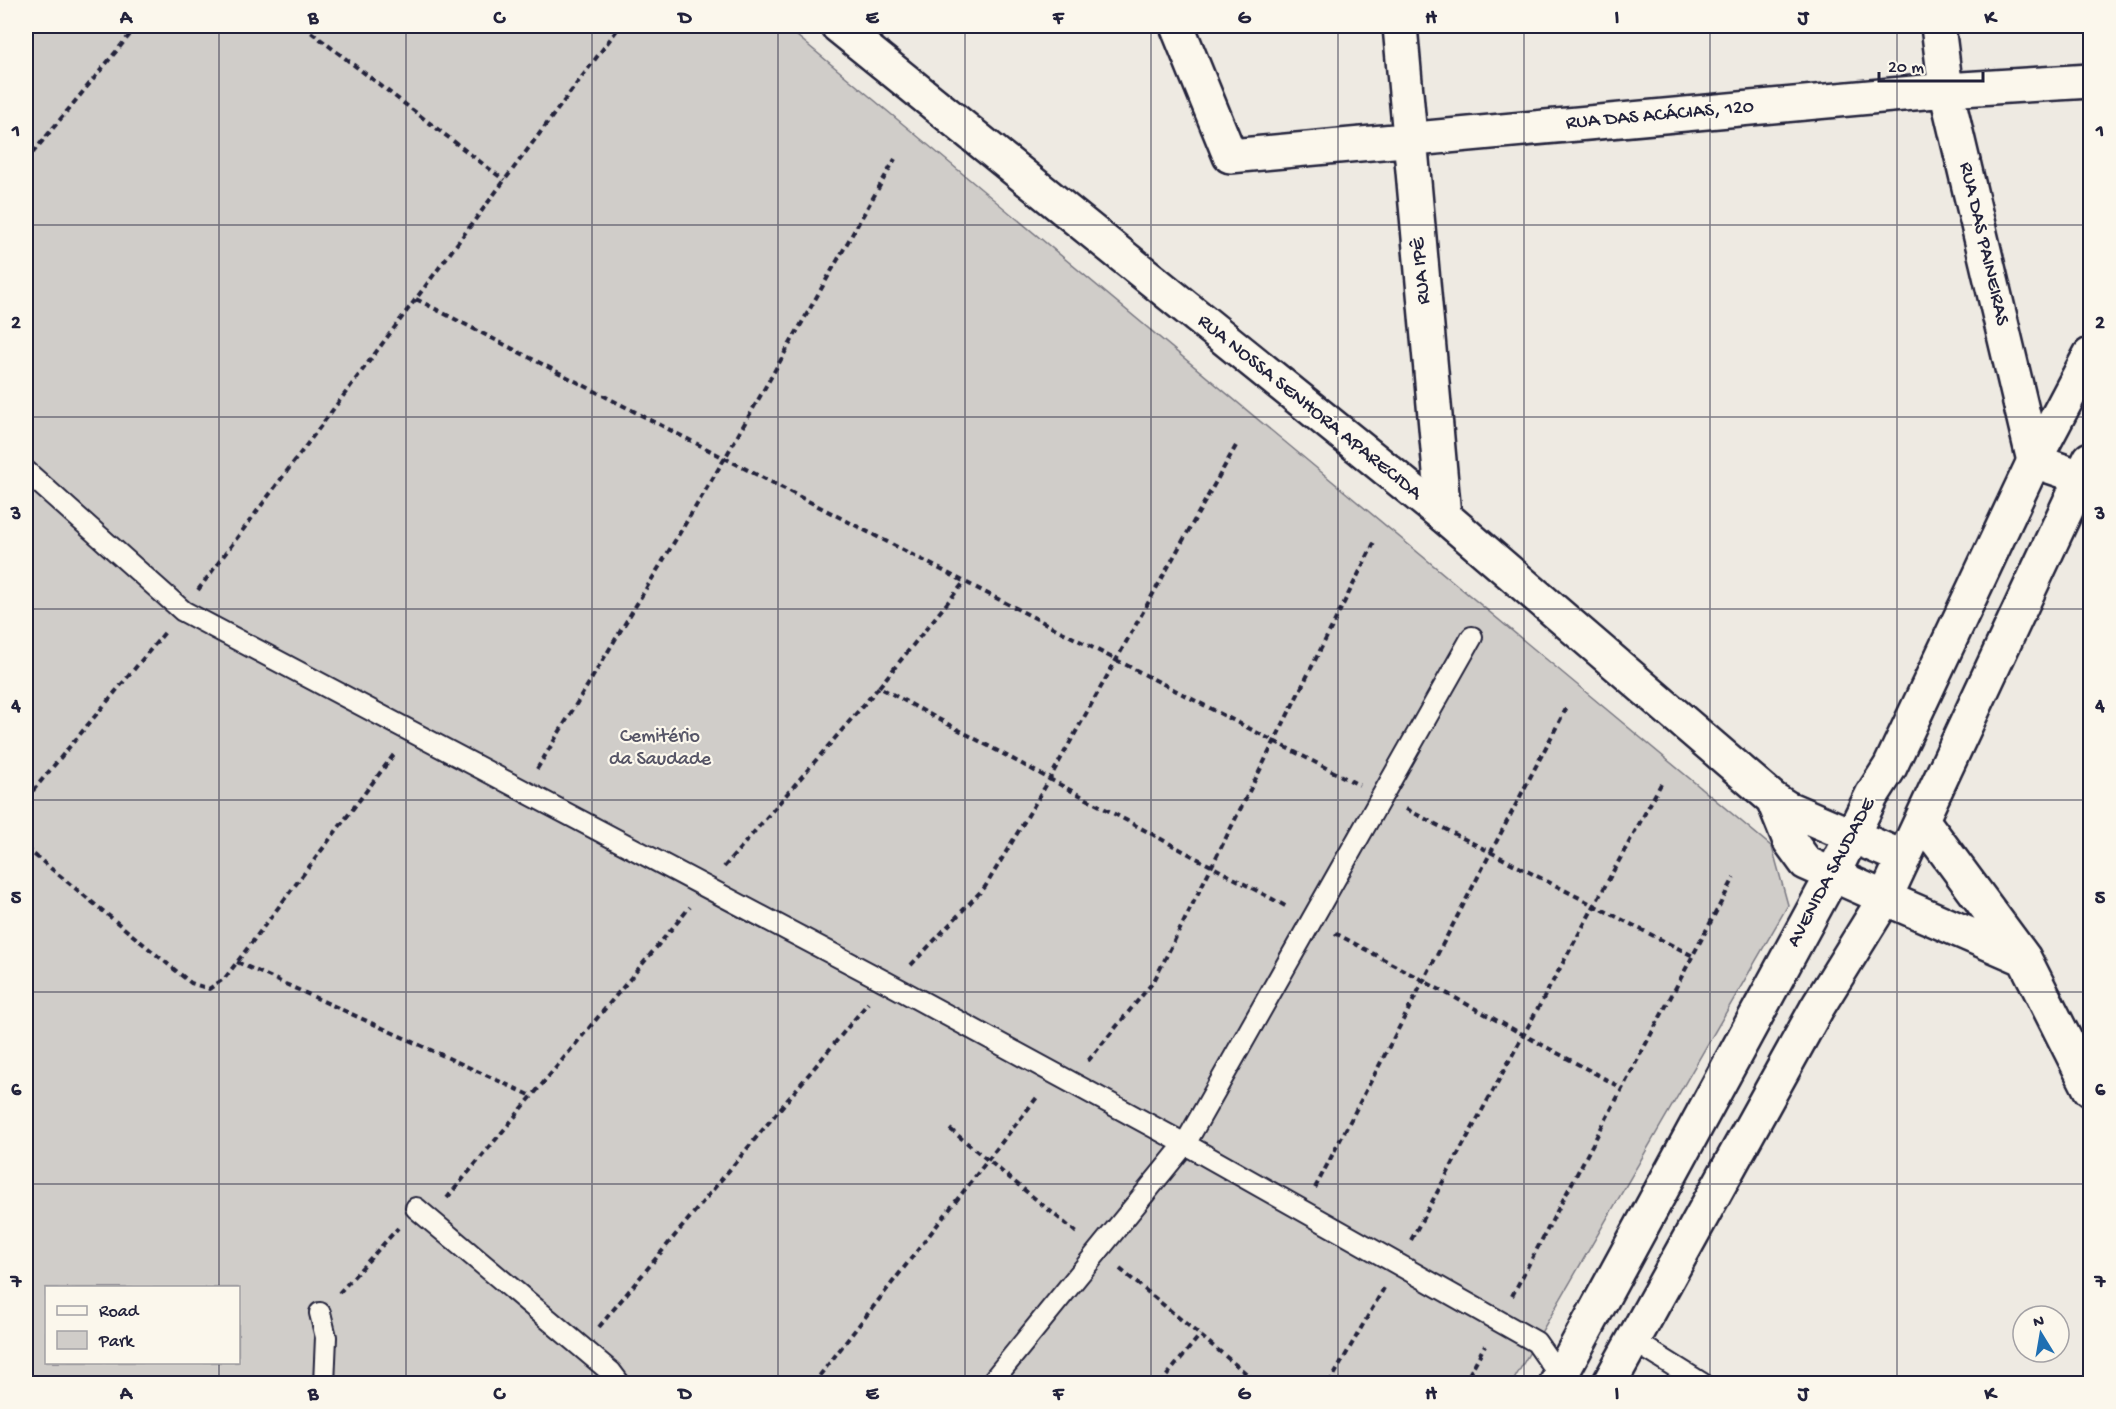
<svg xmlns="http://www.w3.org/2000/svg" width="2116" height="1409" viewBox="0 0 2116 1409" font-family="'Gochi Hand',sans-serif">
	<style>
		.green { fill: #d0cdc9; stroke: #797882; stroke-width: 1.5; fill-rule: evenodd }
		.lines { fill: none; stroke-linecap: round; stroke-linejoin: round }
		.lane-casing { stroke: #22223b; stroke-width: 24 }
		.street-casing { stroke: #22223b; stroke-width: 38 }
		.secondary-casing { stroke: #22223b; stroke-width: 38 }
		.path { stroke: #22223b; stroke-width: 4; stroke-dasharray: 6 4.5; stroke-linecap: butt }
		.lane { stroke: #fbf7ec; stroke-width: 20 }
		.street { stroke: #fbf7ec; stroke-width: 33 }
		.secondary { stroke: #fbf7ec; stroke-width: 33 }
		.grid { fill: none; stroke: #22223b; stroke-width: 1.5; stroke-opacity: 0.55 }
		.labels { text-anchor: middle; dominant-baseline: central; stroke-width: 4.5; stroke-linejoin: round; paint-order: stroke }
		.street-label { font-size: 20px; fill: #22223b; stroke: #fbf7ec }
		.park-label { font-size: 20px; fill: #565566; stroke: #fbf7ec }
		.neatline { fill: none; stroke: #22223b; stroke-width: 2 }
		.grid-label { font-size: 20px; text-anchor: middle; font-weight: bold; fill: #22223b }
	</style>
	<rect width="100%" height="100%" fill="#eeeae2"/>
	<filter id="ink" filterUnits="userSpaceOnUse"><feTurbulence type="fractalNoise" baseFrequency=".0167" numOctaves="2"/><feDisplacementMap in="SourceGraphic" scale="12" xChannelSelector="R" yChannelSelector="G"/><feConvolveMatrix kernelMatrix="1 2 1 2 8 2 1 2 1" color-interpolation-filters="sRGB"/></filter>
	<g filter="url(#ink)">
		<path class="green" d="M 26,26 L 785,26 L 1772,847 L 1788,905 L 1512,1383 L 26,1383 ZM 46,1288 L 238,1288 L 238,1362 L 46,1362 Z"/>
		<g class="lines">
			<defs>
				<path id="lane" d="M 26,471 L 183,611 L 886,982 L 1185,1144 L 1536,1342 L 1564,1382
					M 416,1208 L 611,1372 L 620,1384
					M 320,1313 L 326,1337 L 324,1384
					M 1634,1341 L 1703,1384
					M 990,1384 L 1185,1144 L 1472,637"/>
				<path id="street" d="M 1177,26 L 1230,156 L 1946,90 L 2090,81
					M 1400,26 L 1444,516
					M 1938,26 L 1946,90 L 2034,461 L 2081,477
					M 1922,820 L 2024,958 L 2090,1089
					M 1885,898 L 2023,958"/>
				<path id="secondary" d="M 838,26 L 1444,516 L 1773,799 L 1787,808 L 1904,858
					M 1773,799 L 1790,841 L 1806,863 L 1885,898
					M 1556,1384 L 1832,876 L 1872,795 L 1890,767 L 2034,461 L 2090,355
					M 1609,1384 L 1817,1008 L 1885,898 L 2090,459"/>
			</defs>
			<use href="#lane" class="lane-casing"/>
			<use href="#street" class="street-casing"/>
			<use href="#secondary" class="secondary-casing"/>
			<path class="path" d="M 303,26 L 504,180
				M 26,161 L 137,26
				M 416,299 L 1359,785
				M 198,590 L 620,26
				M 879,687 L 965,581
				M 537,769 L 725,458 L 895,159
				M 26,799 L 166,631
				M 1406,809 L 1693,956
				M 26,848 L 191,983 L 209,989 L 225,978 L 395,753
				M 724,867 L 879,687 L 1289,908
				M 1335,933 L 1622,1088
				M 237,962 L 532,1096
				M 911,965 L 985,887 L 1045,787 L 1237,444
				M 1088,1061 L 1154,981 L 1374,543
				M 950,1129 L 1077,1233
				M 1315,1188 L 1568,705
				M 447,1198 L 690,907
				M 1411,1240 L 1661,784
				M 1120,1269 L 1259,1384
				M 339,1293 L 398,1228
				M 1512,1296 L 1734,878
				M 599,1327 L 868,1003
				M 813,1384 L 1038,1096
				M 1160,1384 L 1200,1335
				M 1329,1384 L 1384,1288
				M 1464,1384 L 1485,1345"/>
			<use href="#lane" class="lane"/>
			<use href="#street" class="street"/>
			<use href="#secondary" class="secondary"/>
		</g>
	</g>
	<path class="grid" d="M 219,26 L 219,1288M 406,26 L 406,1384M 592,26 L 592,1384M 778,26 L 778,1384M 965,26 L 965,1384M 1151,26 L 1151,1384M 1338,26 L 1338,1384M 1524,26 L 1524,1384M 1710,26 L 1710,1384M 1897,26 L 1897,1384M 26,225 L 2090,225M 26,417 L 2090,417M 26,609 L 2090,609M 26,800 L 2090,800M 26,992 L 2090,992M 26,1184 L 2090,1184M 219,1362 L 219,1384"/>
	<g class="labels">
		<g class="street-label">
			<text transform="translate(1660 116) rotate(-5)">RUA DAS ACÁCIAS, 120</text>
			<text transform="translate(1983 244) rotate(77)">RUA DAS PAINEIRAS</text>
			<text transform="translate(1422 271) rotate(-95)">RUA IPÊ</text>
			<text transform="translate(1309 408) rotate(39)">RUA NOSSA SENHORA APARECIDA</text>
			<text transform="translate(1832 873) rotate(-62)">AVENIDA SAUDADE</text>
		</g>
		<g class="park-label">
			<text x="660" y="737">Cemitério<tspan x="660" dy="23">da Saudade</tspan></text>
		</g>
	</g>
	<rect width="2116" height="1409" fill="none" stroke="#fbf7ec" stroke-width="66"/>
	<rect x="45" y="1286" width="195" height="78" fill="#fbf7ec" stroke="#a4a2a5" stroke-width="1.5"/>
	<rect x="57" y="1306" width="30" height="9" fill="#fbf7ec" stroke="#a4a2a5" stroke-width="1.5"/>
	<text x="99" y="1316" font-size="18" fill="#22223b">Road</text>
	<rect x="57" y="1331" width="30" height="18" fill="#d0cdc9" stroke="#a4a2a5" stroke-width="1.5"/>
	<text x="99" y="1346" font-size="18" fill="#22223b">Park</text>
	<g transform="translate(2041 1334) rotate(349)"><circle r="28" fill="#fbf7ec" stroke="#a4a2a5" stroke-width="1.5"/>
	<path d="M0-4.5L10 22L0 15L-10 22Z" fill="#1f6fb2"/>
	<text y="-9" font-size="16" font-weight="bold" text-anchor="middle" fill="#22223b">N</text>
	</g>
	<path d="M1879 72v9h104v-9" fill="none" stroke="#22223b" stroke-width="3"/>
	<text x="1888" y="72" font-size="18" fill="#22223b" stroke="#fbf7ec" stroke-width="4.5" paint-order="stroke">20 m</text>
	<rect x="33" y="33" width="2050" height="1343" class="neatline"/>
	<g class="grid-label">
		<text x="126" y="23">A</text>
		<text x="313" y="23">B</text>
		<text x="499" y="23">C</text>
		<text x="685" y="23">D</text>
		<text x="872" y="23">E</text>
		<text x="1058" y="23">F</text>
		<text x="1244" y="23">G</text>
		<text x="1431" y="23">H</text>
		<text x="1617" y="23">I</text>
		<text x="1803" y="23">J</text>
		<text x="1990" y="23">K</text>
		<text x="16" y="136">1</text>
		<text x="2100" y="136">1</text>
		<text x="16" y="328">2</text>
		<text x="2100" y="328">2</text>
		<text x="16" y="519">3</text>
		<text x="2100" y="519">3</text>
		<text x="16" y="711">4</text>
		<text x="2100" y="711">4</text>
		<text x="16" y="903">5</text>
		<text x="2100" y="903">5</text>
		<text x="16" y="1095">6</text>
		<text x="2100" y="1095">6</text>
		<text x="16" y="1287">7</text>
		<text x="2100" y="1287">7</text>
		<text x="126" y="1399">A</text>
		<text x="313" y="1399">B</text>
		<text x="499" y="1399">C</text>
		<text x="685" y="1399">D</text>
		<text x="872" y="1399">E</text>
		<text x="1058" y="1399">F</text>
		<text x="1244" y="1399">G</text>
		<text x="1431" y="1399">H</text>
		<text x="1617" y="1399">I</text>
		<text x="1803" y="1399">J</text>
		<text x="1990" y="1399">K</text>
	</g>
</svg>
